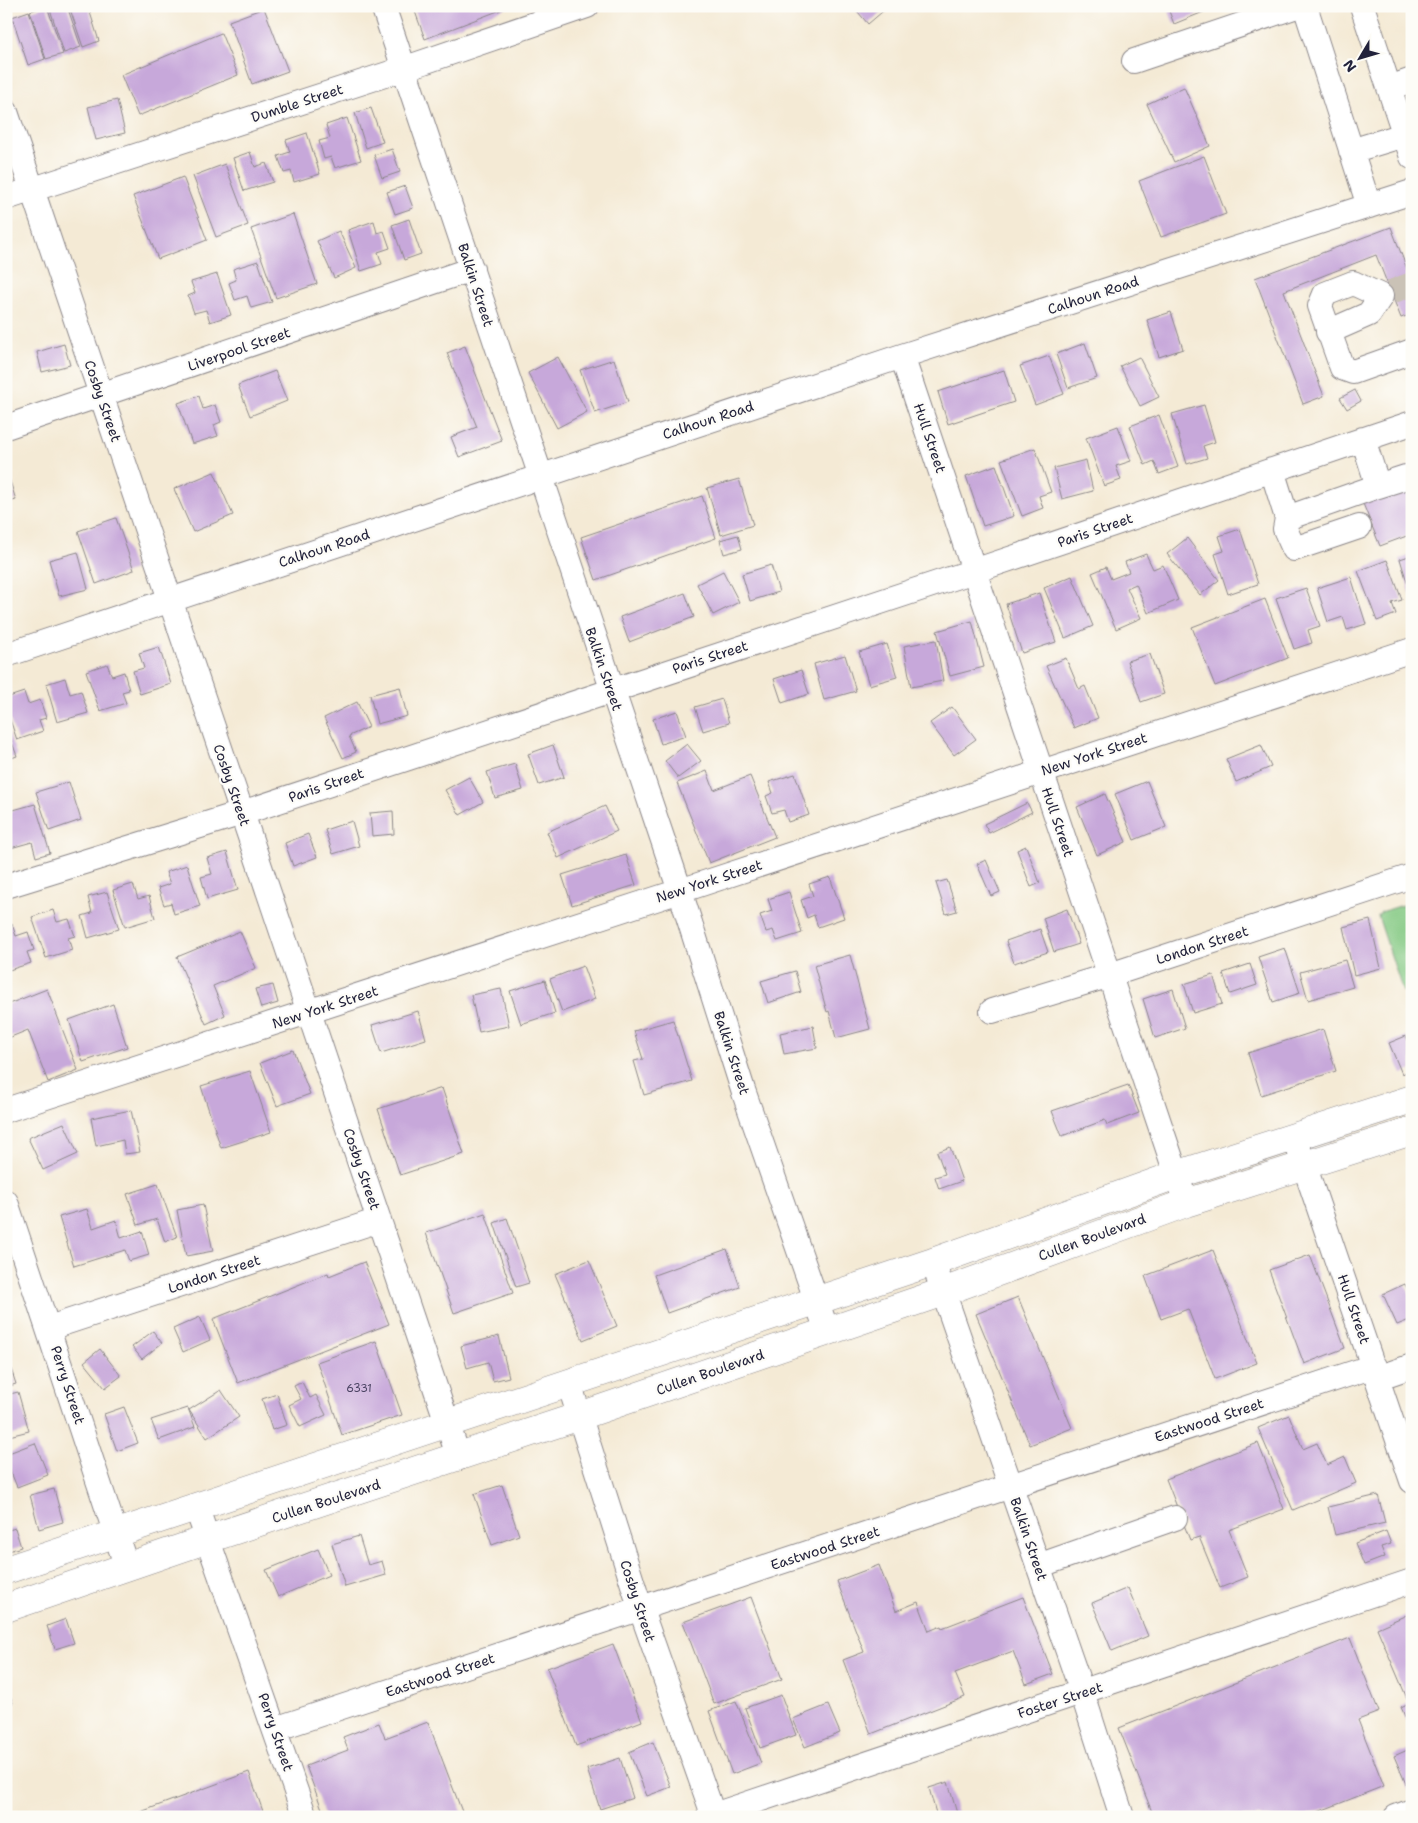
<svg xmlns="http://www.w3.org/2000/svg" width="1418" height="1823" viewBox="0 0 1418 1823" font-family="'Shantell Sans',sans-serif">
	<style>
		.green { fill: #84c983; stroke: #53765f }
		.building { fill: #c7a8da }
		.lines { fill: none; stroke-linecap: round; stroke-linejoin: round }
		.minor-tunnel { stroke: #cac2b6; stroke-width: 24; stroke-dasharray: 24 12; stroke-linecap: butt }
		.minor-casing { stroke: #8b8688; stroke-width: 26 }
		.major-casing { stroke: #8b8688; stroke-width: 29 }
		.minor { stroke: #fff; stroke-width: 24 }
		.major { stroke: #fff; stroke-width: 28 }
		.labels { text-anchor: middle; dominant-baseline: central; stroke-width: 4.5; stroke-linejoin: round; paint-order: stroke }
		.number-label { font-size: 11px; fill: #4b4463 }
		.street-label { font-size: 14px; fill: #22223b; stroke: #fdfcf7 }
	</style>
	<rect width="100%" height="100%" fill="#fdfcf7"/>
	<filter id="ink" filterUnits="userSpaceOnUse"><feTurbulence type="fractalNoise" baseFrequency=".02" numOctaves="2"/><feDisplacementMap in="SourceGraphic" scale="10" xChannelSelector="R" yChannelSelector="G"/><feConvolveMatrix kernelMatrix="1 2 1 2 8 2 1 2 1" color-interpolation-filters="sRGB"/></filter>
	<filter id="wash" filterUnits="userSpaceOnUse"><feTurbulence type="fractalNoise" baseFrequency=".0096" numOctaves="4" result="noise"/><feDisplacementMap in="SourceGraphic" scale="20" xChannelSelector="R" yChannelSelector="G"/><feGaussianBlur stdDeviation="1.12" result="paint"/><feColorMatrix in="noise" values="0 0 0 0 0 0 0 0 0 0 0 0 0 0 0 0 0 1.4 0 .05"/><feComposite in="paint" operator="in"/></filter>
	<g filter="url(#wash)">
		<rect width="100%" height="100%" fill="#f4ead5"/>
		<path class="green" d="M 1412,902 L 1412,992 L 1403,992 L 1378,916 L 1381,912 Z"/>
		<g id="blocks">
			<path class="building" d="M 47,6 L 63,54 L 46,59 L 30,11 Z
				M 49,6 L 67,6 L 81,47 L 64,53 Z
				M 69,6 L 88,6 L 99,41 L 83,47 Z
				M 413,6 L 511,6 L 425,39 Z
				M 853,6 L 889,6 L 868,24 Z
				M 1167,6 L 1213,6 L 1213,8 L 1174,24 Z
				M 264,8 L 288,71 L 252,84 L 229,21 Z
				M 29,11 L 45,59 L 28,65 L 12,17 Z
				M 221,33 L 238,75 L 138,116 L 121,75 Z
				M 1184,87 L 1210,146 L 1174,162 L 1147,104 Z
				M 117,100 L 125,133 L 96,140 L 88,107 Z
				M 371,108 L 383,142 L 366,148 L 355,113 Z
				M 347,118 L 361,160 L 335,168 L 331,157 L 324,159 L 319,141 L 330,138 L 326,125 Z
				M 307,133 L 320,174 L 294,182 L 291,171 L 284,173 L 278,156 L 290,152 L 286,140 Z
				M 392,149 L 400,172 L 382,178 L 374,155 Z
				M 250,152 L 255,167 L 266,163 L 273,182 L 244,191 L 233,158 Z
				M 1204,156 L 1226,214 L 1161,237 L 1139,181 Z
				M 225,164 L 248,225 L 216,237 L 193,176 Z
				M 183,177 L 207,240 L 158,259 L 133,196 Z
				M 405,186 L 413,208 L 395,214 L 387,192 Z
				M 293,214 L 317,284 L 276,298 L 251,229 Z
				M 409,219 L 421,254 L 404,260 L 392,225 Z
				M 374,221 L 377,233 L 384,231 L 390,248 L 378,252 L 382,264 L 361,271 L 348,230 Z
				M 1391,227 L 1412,282 L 1412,314 L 1401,318 L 1376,255 L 1284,291 L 1324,396 L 1303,404 L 1255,278 Z
				M 339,231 L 356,268 L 334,278 L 317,241 Z
				M 258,261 L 272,302 L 251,308 L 247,296 L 235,300 L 229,283 L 236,280 L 233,269 Z
				M 217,274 L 231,315 L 210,322 L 206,310 L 194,313 L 188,296 L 195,293 L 191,282 Z
				M 1171,312 L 1183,349 L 1159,357 L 1147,320 Z
				M 1085,343 L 1097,378 L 1068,388 L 1056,354 Z
				M 64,344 L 70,365 L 42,372 L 37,352 Z
				M 465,346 L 502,441 L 459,457 L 451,437 L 477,427 L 447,353 Z
				M 1049,356 L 1064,394 L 1035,405 L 1020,366 Z
				M 558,357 L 587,412 L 557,428 L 528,373 Z
				M 1139,357 L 1159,397 L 1140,406 L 1120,366 Z
				M 614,359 L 628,402 L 595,413 L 580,370 Z
				M 1004,370 L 1014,402 L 948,424 L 938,392 Z
				M 275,371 L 287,401 L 250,416 L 238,385 Z
				M 1355,390 L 1361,401 L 1347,409 L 1340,398 Z
				M 199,396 L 203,409 L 215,405 L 221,422 L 214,425 L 218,436 L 192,444 L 178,403 Z
				M 1204,405 L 1215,442 L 1203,446 L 1207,458 L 1187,464 L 1172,414 Z
				M 1159,415 L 1178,467 L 1159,474 L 1154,461 L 1145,465 L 1130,426 Z
				M 1118,426 L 1131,461 L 1116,466 L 1121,480 L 1104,486 L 1086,438 Z
				M 1035,448 L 1051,492 L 1039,496 L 1043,508 L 1022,516 L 1001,460 Z
				M 1086,460 L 1093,491 L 1062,499 L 1054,468 Z
				M 996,465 L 1014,516 L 983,526 L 966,476 Z
				M 1412,466 L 1412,534 L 1380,546 L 1362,501 L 1403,469 Z
				M 214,472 L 233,515 L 193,532 L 174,489 Z
				M 9,478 L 16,500 L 6,503 L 6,479 Z
				M 739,479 L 753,525 L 721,535 L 707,488 Z
				M 702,496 L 716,538 L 596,580 L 581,537 Z
				M 116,518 L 134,570 L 96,584 L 78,531 Z
				M 1240,529 L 1258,584 L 1228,594 L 1215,554 L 1224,551 L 1219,536 Z
				M 738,535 L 742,549 L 724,554 L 720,540 Z
				M 1187,538 L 1219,580 L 1200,595 L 1167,554 Z
				M 78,552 L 88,589 L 59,596 L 49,560 Z
				M 1146,554 L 1153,569 L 1163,565 L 1178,600 L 1148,613 L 1136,584 L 1127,588 L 1141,618 L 1116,629 L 1092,573 L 1106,567 L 1111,579 L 1129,572 L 1125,562 Z
				M 1412,555 L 1412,595 L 1411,595 L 1400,559 Z
				M 1387,560 L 1402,600 L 1392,603 L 1396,614 L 1377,621 L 1358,571 Z
				M 771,565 L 779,592 L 750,601 L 742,574 Z
				M 723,571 L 739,602 L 713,615 L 697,584 Z
				M 1072,576 L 1093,626 L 1065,638 L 1044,588 Z
				M 1351,577 L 1366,624 L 1347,630 L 1343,617 L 1328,622 L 1317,588 Z
				M 1306,588 L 1320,626 L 1308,630 L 1312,643 L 1294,649 L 1276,598 Z
				M 685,593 L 694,617 L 629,642 L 620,617 Z
				M 1039,593 L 1056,642 L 1022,653 L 1006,604 Z
				M 1265,599 L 1288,658 L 1215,686 L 1192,627 Z
				M 972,621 L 984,667 L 950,676 L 937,631 Z
				M 936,640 L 943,681 L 911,687 L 904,646 Z
				M 887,644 L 897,677 L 869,685 L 859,652 Z
				M 159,647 L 171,684 L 140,694 L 133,671 L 144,668 L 139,653 Z
				M 1150,654 L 1164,694 L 1141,702 L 1127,661 Z
				M 845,655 L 856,691 L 824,700 L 814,664 Z
				M 1066,658 L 1079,689 L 1085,686 L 1098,718 L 1074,728 L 1046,666 Z
				M 107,664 L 112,676 L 124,672 L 129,690 L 122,692 L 126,703 L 100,711 L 86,671 Z
				M 801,670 L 809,694 L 782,703 L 774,679 Z
				M 65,678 L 70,694 L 81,691 L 88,713 L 57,722 L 46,684 Z
				M 400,687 L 407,716 L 377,724 L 370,695 Z
				M 24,692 L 28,704 L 40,700 L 46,718 L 39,720 L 43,731 L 17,740 L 6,708 L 6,698 Z
				M 722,699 L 729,723 L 703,731 L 695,707 Z
				M 357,702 L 369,727 L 349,736 L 356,752 L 343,758 L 324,718 Z
				M 952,707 L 976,739 L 954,755 L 930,723 Z
				M 677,711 L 686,736 L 661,744 L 653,719 Z
				M 6,726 L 17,756 L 6,760 Z
				M 687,744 L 701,761 L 678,778 L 665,761 Z
				M 553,745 L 564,777 L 539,785 L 528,754 Z
				M 1261,745 L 1271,767 L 1236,782 L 1226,759 Z
				M 515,764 L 523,790 L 495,798 L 487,772 Z
				M 707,771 L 714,790 L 750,776 L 775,837 L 709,863 L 677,783 Z
				M 795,774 L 809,815 L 788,822 L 784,810 L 772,813 L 766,796 L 773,793 L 769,782 Z
				M 469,777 L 483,802 L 460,815 L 445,790 Z
				M 1147,781 L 1166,827 L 1134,840 L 1115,794 Z
				M 69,782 L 81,820 L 49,831 L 36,792 Z
				M 1105,794 L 1126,842 L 1097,855 L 1077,807 Z
				M 1027,803 L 1032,812 L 989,833 L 984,824 Z
				M 35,804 L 50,853 L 36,857 L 32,842 L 7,849 L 6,846 L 6,812 Z
				M 605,806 L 617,831 L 558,858 L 547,832 Z
				M 393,811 L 394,834 L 372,836 L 370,813 Z
				M 352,821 L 359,846 L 333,854 L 325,830 Z
				M 308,834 L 317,857 L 293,866 L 285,843 Z
				M 1026,846 L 1040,883 L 1031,887 L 1017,850 Z
				M 227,852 L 238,890 L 207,899 L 201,877 L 212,874 L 207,858 Z
				M 626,855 L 636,885 L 572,905 L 562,875 Z
				M 986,860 L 1000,892 L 991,896 L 977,864 Z
				M 187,865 L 200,906 L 174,914 L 171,903 L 164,905 L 158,888 L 170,884 L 166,872 Z
				M 830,877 L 844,918 L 818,927 L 814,915 L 807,918 L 801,900 L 813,896 L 809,884 Z
				M 947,880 L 957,911 L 946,914 L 936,883 Z
				M 133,884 L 138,899 L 149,896 L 155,918 L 125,927 L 113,890 Z
				M 107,892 L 119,929 L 88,938 L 82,916 L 92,913 L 88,897 Z
				M 789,892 L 802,933 L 777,941 L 773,930 L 766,932 L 760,915 L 772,911 L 768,899 Z
				M 1067,909 L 1079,944 L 1054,952 L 1043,918 Z
				M 53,910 L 57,922 L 69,919 L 75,936 L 68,938 L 72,950 L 46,958 L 32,917 Z
				M 1370,920 L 1381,968 L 1354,975 L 1343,927 Z
				M 12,924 L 16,936 L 28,932 L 34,950 L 27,952 L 31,963 L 6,971 L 6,926 Z
				M 1040,929 L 1048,952 L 1014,963 L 1006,941 Z
				M 240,931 L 256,968 L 213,986 L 225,1015 L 206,1024 L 177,957 Z
				M 1285,948 L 1300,993 L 1273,1002 L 1258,957 Z
				M 850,955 L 870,1029 L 836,1038 L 829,1011 L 827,1012 L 814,965 Z
				M 1345,960 L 1353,987 L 1308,1000 L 1300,972 Z
				M 1250,964 L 1257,985 L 1230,994 L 1223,973 Z
				M 583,966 L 595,999 L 562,1012 L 550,979 Z
				M 795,971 L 801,992 L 768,1003 L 761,981 Z
				M 1213,975 L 1222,1004 L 1193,1013 L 1184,984 Z
				M 545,980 L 555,1013 L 521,1024 L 510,991 Z
				M 273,985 L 278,1003 L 261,1008 L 255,989 Z
				M 47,989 L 78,1070 L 48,1082 L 28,1030 L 6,1039 L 6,1005 Z
				M 501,989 L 509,1026 L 479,1032 L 471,995 Z
				M 1173,989 L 1185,1028 L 1155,1038 L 1143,999 Z
				M 113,1004 L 127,1047 L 83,1062 L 69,1020 Z
				M 418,1011 L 426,1039 L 381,1053 L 372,1025 Z
				M 673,1020 L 692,1081 L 644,1095 L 634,1061 L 643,1059 L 634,1031 Z
				M 813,1026 L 817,1048 L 784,1054 L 780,1033 Z
				M 1323,1029 L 1336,1071 L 1261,1095 L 1248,1053 Z
				M 1406,1036 L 1412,1049 L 1412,1070 L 1402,1074 L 1389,1043 Z
				M 293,1050 L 310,1094 L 277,1106 L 260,1063 Z
				M 250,1071 L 271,1132 L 221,1148 L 201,1086 Z
				M 1128,1085 L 1139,1113 L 1107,1125 L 1105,1120 L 1062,1136 L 1052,1111 Z
				M 442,1088 L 464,1154 L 400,1175 L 378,1109 Z
				M 131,1110 L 140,1152 L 125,1154 L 123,1140 L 96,1146 L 91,1118 Z
				M 64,1123 L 78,1154 L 43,1170 L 28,1138 Z
				M 950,1147 L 962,1181 L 939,1189 L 935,1177 L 945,1174 L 937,1152 Z
				M 158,1184 L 177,1237 L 165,1242 L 157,1219 L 138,1225 L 127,1194 Z
				M 203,1205 L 213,1251 L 186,1256 L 177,1210 Z
				M 87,1209 L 93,1228 L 116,1220 L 121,1238 L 142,1231 L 149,1255 L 129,1261 L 125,1250 L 74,1266 L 59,1217 Z
				M 485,1213 L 513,1293 L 454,1313 L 426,1233 Z
				M 507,1218 L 529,1283 L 516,1287 L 494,1223 Z
				M 727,1249 L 740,1287 L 667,1313 L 654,1275 Z
				M 1213,1250 L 1257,1363 L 1215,1379 L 1188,1309 L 1161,1319 L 1145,1276 Z
				M 1310,1255 L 1345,1348 L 1304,1364 L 1269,1270 Z
				M 589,1260 L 617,1326 L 583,1340 L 555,1274 Z
				M 364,1262 L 389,1324 L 238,1383 L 213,1319 L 328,1273 L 329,1276 Z
				M 1405,1284 L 1412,1299 L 1412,1319 L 1397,1325 L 1383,1294 Z
				M 1018,1297 L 1072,1428 L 1030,1445 L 976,1314 Z
				M 200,1317 L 210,1340 L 183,1352 L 173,1329 Z
				M 153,1331 L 162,1343 L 142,1359 L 132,1347 Z
				M 499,1336 L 509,1377 L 493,1381 L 488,1362 L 467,1368 L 461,1346 Z
				M 376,1341 L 402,1415 L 342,1435 L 317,1362 Z
				M 100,1349 L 121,1376 L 105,1388 L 84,1362 Z
				M 6,1354 L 16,1384 L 6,1387 Z
				M 302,1382 L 310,1398 L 316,1395 L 326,1415 L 300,1427 L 289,1405 L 301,1399 L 294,1386 Z
				M 221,1390 L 239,1417 L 207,1438 L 189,1410 Z
				M 18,1392 L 29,1431 L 9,1436 L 6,1427 L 6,1395 Z
				M 277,1394 L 287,1425 L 272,1430 L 262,1399 Z
				M 124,1407 L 138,1443 L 117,1451 L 104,1414 Z
				M 188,1408 L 195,1427 L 159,1440 L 151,1420 Z
				M 1289,1415 L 1303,1449 L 1317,1443 L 1327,1465 L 1345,1457 L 1356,1483 L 1293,1510 L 1258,1428 Z
				M 35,1443 L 48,1475 L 17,1487 L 6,1460 L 6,1454 Z
				M 1258,1443 L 1284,1509 L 1229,1530 L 1248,1577 L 1220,1588 L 1199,1537 L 1190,1540 L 1166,1479 Z
				M 502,1485 L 519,1535 L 492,1545 L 474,1494 Z
				M 54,1489 L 63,1522 L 39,1529 L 30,1495 Z
				M 1378,1495 L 1385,1523 L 1335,1535 L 1328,1507 Z
				M 15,1528 L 21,1547 L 6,1552 L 6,1531 Z
				M 1386,1531 L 1391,1544 L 1381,1547 L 1385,1557 L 1364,1565 L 1355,1543 Z
				M 359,1536 L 368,1565 L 382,1561 L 386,1575 L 345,1587 L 332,1544 Z
				M 318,1549 L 329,1575 L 278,1597 L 266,1570 Z
				M 879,1565 L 896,1611 L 918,1602 L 929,1631 L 941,1626 L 942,1628 L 1023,1597 L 1053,1674 L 1026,1684 L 1013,1651 L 955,1673 L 965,1697 L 871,1734 L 843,1660 L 864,1652 L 837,1581 Z
				M 1128,1588 L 1148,1636 L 1112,1651 L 1092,1603 Z
				M 751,1597 L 782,1679 L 714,1704 L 683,1622 Z
				M 1409,1614 L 1412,1620 L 1412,1733 L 1401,1707 L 1409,1703 L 1377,1628 Z
				M 66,1619 L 74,1643 L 55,1649 L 47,1626 Z
				M 1350,1638 L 1379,1712 L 1358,1720 L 1384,1786 L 1305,1817 L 1154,1817 L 1119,1728 Z
				M 613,1644 L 642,1721 L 576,1746 L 547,1668 Z
				M 6,1685 L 13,1703 L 6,1705 Z
				M 781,1695 L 796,1735 L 760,1748 L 745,1708 Z
				M 736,1701 L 761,1763 L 732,1774 L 709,1711 Z
				M 828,1705 L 840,1733 L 805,1747 L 793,1719 Z
				M 428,1722 L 464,1817 L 325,1817 L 306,1766 L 348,1750 L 343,1737 L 379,1723 L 385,1738 Z
				M 653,1742 L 671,1787 L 647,1796 L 629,1752 Z
				M 1412,1748 L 1412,1798 L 1394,1756 Z
				M 620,1758 L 633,1798 L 600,1809 L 587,1769 Z
				M 249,1772 L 265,1817 L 127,1817 Z
				M 948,1782 L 958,1817 L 937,1817 L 929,1788 Z"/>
		</g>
	</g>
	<g filter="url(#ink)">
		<use href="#blocks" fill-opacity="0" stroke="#8b8688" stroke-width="1"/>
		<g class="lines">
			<path class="minor-tunnel" d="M 1391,292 L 1412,284"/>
			<defs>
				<path id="minor" d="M 383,6 L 680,891 L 743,1090 L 827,1331
					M 1305,6 L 1369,206
					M 1362,6 L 1412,157
					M 1134,61 L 1297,6
					M 1389,88 L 1412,80
					M 6,112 L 459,1458
					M 1351,151 L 1404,135
					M 6,198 L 403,69 L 587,6
					M 1328,332 L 1369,314 L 1381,296 L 1353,283 L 1325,294 L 1320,306 L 1342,368 L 1353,372 L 1412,351
					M 902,356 L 1186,1203
					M 6,427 L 472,269
					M 1272,470 L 1287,518 L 1378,486 L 1363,439
					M 1378,486 L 1406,477
					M 1287,518 L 1285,529 L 1294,549 L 1359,527
					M 6,655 L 902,356 L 1412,192
					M 6,886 L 242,813 L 974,571 L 1412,423
					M 992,1011 L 1110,975 L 1412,876
					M 6,1110 L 680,891 L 1412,650
					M 1295,1138 L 1412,1481
					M 6,1202 L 127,1568
					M 933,1262 L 1082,1692 L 1122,1817
					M 49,1328 L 379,1220
					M 1377,1378 L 1412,1366
					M 569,1383 L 641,1610 L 714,1817
					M 196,1506 L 305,1817
					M 1038,1566 L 1175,1518
					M 275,1729 L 1374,1366
					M 708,1817 L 1412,1581
					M 1396,1817 L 1412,1811"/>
				<path id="major" d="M 6,1570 L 933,1262 L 1176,1175 L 1412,1099
					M 6,1608 L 208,1539 L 580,1416 L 943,1292 L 1186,1203 L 1412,1131"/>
			</defs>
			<use href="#minor" class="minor-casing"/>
			<use href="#major" class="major-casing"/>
			<use href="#minor" class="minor"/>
			<use href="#major" class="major"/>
		</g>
	</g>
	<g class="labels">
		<g class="number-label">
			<text x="359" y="1388">6331</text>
		</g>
		<g class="street-label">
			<text transform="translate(297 103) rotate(-18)">Dumble Street</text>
			<text transform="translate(476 285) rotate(72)">Balkin Street</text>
			<text transform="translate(1093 295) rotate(-18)">Calhoun Road</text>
			<text transform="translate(239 349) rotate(-19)">Liverpool Street</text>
			<text transform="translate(103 401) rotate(71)">Cosby Street</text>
			<text transform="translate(708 420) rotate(-18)">Calhoun Road</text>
			<text transform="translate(930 438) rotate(71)">Hull Street</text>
			<text transform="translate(1095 530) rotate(-19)">Paris Street</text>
			<text transform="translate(324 548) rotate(-18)">Calhoun Road</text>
			<text transform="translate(710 657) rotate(-18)">Paris Street</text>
			<text transform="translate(604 669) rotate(71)">Balkin Street</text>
			<text transform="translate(1094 754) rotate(-18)">New York Street</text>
			<text transform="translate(232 785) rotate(71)">Cosby Street</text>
			<text transform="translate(326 785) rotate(-19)">Paris Street</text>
			<text transform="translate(1058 822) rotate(71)">Hull Street</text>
			<text transform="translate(709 881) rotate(-18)">New York Street</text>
			<text transform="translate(1202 945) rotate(-18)">London Street</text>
			<text transform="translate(325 1007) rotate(-18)">New York Street</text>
			<text transform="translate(732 1053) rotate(72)">Balkin Street</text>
			<text transform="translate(362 1169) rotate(71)">Cosby Street</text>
			<text transform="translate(1092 1237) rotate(-20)">Cullen Boulevard</text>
			<text transform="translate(214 1274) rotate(-18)">London Street</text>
			<text transform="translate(1354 1309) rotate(71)">Hull Street</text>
			<text transform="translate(710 1372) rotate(-19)">Cullen Boulevard</text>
			<text transform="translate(68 1385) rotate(72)">Perry Street</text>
			<text transform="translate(1209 1420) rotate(-18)">Eastwood Street</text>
			<text transform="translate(326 1501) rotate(-18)">Cullen Boulevard</text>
			<text transform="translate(1029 1539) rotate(71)">Balkin Street</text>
			<text transform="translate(825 1548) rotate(-18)">Eastwood Street</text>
			<text transform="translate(638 1601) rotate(72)">Cosby Street</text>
			<text transform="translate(440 1675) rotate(-18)">Eastwood Street</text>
			<text transform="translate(1060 1700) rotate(-18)">Foster Street</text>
			<text transform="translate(276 1732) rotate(71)">Perry Street</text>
		</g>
	</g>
	<rect width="1418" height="1823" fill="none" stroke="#fdfcf7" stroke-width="25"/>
	<g transform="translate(1360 58) rotate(232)" stroke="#fdfcf7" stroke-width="4" paint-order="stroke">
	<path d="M0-4L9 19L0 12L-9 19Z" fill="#22223b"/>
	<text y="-8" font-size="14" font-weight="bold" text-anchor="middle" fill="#22223b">N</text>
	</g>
</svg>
